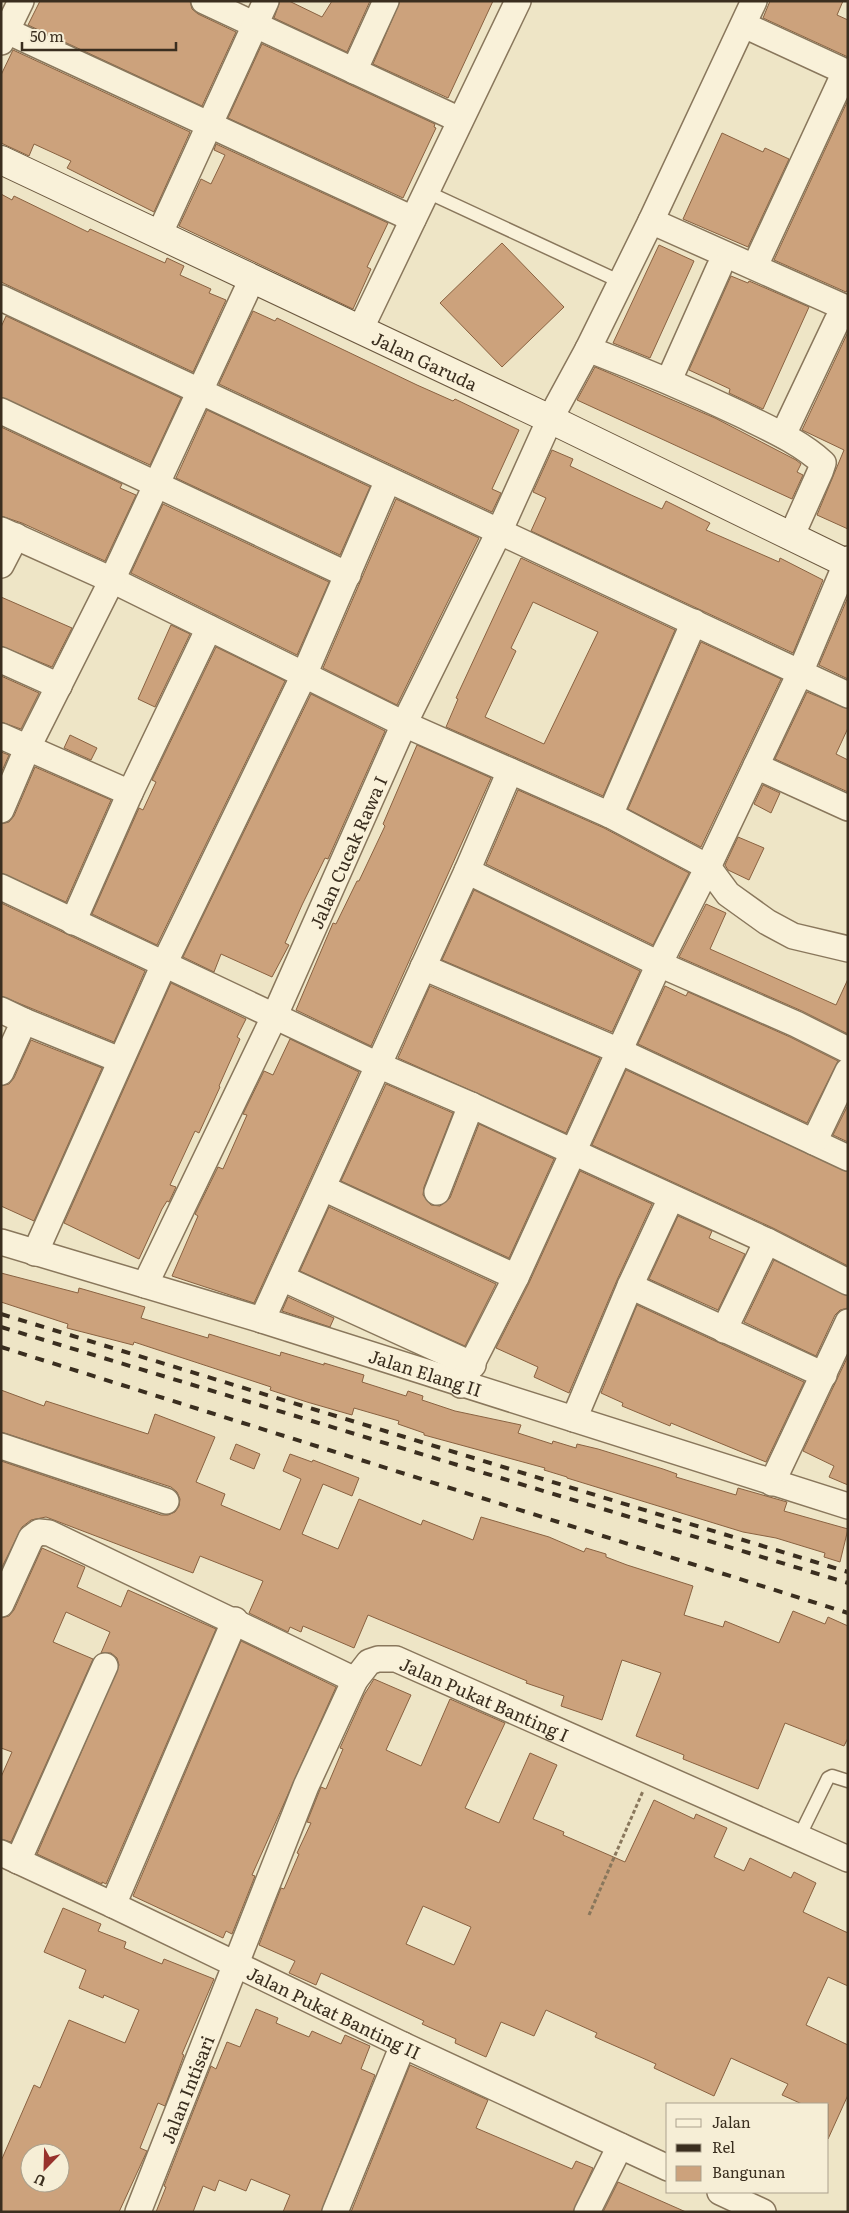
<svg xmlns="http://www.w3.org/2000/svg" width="849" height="2213" viewBox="0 0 849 2213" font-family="Literata,serif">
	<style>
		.building { fill: #cca27c; stroke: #896241; fill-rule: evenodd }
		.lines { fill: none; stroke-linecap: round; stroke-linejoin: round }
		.lane-casing { stroke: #89775c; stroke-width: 15 }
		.street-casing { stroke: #89775c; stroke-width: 28 }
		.secondary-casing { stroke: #6b583f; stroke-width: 30 }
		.path { stroke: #89775c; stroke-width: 3; stroke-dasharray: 4 2.5; stroke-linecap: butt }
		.lane { stroke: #f9f1d9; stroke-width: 12 }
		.street { stroke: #f9f1d9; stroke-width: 25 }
		.secondary { stroke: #f9f1d9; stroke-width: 28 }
		.rail { stroke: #3a2e1f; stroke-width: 4; stroke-dasharray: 9 9; stroke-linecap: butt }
		.labels { text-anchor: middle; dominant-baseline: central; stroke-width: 4.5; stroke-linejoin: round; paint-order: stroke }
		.street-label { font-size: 18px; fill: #3a2e1f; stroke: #f6eed6 }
	</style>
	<rect width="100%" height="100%" fill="#eee5c6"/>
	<path class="building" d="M 40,1 L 190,1 L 192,9 L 198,14 L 236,32 L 202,106 L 28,25 Z
		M 280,1 L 289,1 L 322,17 L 332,1 L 370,1 L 347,52 L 274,18 Z
		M 400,1 L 493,1 L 448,98 L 373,64 Z
		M 770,1 L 843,1 L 837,15 L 848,20 L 848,57 L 763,18 Z
		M 262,44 L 435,124 L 434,127 L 436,128 L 403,198 L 228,118 Z
		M 13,50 L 190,132 L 154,212 L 67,168 L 71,161 L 34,144 L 29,156 L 1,143 L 1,75 Z
		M 848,100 L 848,289 L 846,292 L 774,260 Z
		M 722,133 L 763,152 L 765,148 L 789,159 L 748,247 L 683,219 Z
		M 216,144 L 388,223 L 367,267 L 371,269 L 353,309 L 179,226 L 201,179 L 211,184 L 225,155 L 214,150 Z
		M 1,194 L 12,200 L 14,196 L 88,232 L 90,229 L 165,263 L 167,258 L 184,266 L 180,275 L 211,289 L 209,293 L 226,300 L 193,372 L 1,282 Z
		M 502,243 L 564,307 L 502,367 L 440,303 Z
		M 659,245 L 694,261 L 650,358 L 613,343 Z
		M 731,276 L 748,283 L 749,281 L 809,307 L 763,409 L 729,393 L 730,389 L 689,370 Z
		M 253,311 L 275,321 L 277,318 L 417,385 L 453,401 L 455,399 L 519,430 L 492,489 L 501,493 L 492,512 L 219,384 Z
		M 6,316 L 181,398 L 150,465 L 1,397 L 1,327 Z
		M 848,332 L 848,529 L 817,515 L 844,450 L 802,430 Z
		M 595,367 L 715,418 L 796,460 L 801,464 L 797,472 L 803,475 L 792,499 L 577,400 Z
		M 207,410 L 370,487 L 340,555 L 176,478 Z
		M 1,427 L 122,484 L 120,488 L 136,495 L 105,561 L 22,523 L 1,516 Z
		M 552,450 L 573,459 L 570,466 L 629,494 L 662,509 L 666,501 L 710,523 L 706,530 L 779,562 L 780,558 L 823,580 L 793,653 L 531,531 L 546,498 L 533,492 Z
		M 396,499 L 479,538 L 397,705 L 323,668 Z
		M 163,504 L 329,582 L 297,655 L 131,573 Z
		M 521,558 L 675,630 L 603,796 L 446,727 L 458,699 L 456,698 ZM 533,602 L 598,632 L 544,744 L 485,717 L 516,651 L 511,648 Z
		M 1,597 L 72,628 L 52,667 L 1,646 Z
		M 848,597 L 848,679 L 819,665 Z
		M 171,625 L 190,634 L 155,707 L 138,699 Z
		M 701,642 L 781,679 L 701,847 L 628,809 Z
		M 216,647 L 285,681 L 157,945 L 92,914 L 139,808 L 143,810 L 156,782 L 152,780 Z
		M 1,676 L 39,693 L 21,729 L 1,722 Z
		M 807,692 L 848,709 L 848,728 L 836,754 L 848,760 L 848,792 L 775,759 Z
		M 311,694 L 385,731 L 328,859 L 325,858 L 302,905 L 285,943 L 289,945 L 272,977 L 221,954 L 214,972 L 183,957 Z
		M 70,735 L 97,748 L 91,760 L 64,748 Z
		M 417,745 L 491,778 L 371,1046 L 296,1010 L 333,923 L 336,924 L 357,881 L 359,881 L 385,826 L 383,824 Z
		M 1,752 L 9,755 L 1,773 Z
		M 35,767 L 111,800 L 66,902 L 1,873 L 1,824 L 9,822 L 14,816 Z
		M 763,785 L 780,793 L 771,813 L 754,804 Z
		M 518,790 L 604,828 L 689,873 L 653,945 L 486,864 Z
		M 738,837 L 764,848 L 749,880 L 728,870 L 725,865 Z
		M 474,890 L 640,971 L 612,1032 L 442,960 Z
		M 1,903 L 145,971 L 114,1042 L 1,996 Z
		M 706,904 L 726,913 L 710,949 L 836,1005 L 848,979 L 848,1034 L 802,1011 L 679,957 Z
		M 171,983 L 246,1019 L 237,1037 L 240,1039 L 219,1086 L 220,1087 L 199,1133 L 195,1131 L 170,1185 L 176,1187 L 169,1202 L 167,1201 L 162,1209 L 139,1259 L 64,1223 Z
		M 430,986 L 600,1058 L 566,1133 L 398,1058 Z
		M 665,986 L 686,996 L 688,992 L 790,1037 L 838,1061 L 807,1123 L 638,1044 Z
		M 290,1039 L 359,1072 L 254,1303 L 172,1276 L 198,1216 L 195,1214 L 218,1167 L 223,1169 L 247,1115 L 243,1114 L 264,1071 L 273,1075 Z
		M 31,1040 L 102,1068 L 34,1221 L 1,1206 L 1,1086 L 9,1084 L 14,1078 Z
		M 626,1070 L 848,1172 L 848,1266 L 773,1228 L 592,1145 Z
		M 386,1084 L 453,1113 L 424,1187 L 423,1195 L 431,1205 L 440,1206 L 450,1198 L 479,1124 L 554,1159 L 509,1258 L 341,1181 Z
		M 848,1105 L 848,1142 L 833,1135 Z
		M 580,1171 L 652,1204 L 617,1280 L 569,1393 L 534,1377 L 538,1367 L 496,1348 L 529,1283 Z
		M 329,1207 L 496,1284 L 465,1346 L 300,1271 Z
		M 678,1216 L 712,1231 L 709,1238 L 745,1254 L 718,1310 L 649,1279 Z
		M 774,1260 L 848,1296 L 848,1308 L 840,1310 L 835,1315 L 816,1356 L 744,1322 Z
		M 1,1273 L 78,1293 L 79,1288 L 145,1307 L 141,1318 L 208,1338 L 209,1334 L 280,1356 L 281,1352 L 324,1365 L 324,1363 L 364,1375 L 362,1382 L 406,1396 L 408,1391 L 423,1396 L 422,1400 L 455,1411 L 521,1425 L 518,1433 L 552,1444 L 553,1441 L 576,1448 L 577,1444 L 598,1449 L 663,1469 L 677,1474 L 676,1477 L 736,1495 L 738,1488 L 787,1502 L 784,1511 L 848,1529 L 840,1562 L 824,1557 L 825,1553 L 776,1538 L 743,1532 L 567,1478 L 567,1477 L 544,1470 L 545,1468 L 424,1435 L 424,1433 L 398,1424 L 399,1421 L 354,1408 L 352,1415 L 307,1402 L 270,1390 L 271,1387 L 134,1342 L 133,1345 L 67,1328 L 68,1324 L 1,1302 Z
		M 288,1297 L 334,1318 L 330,1327 L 282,1311 Z
		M 637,1305 L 804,1382 L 766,1462 L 671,1423 L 670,1426 L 622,1406 L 623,1403 L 601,1393 Z
		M 848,1356 L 848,1485 L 829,1477 L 834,1466 L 803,1451 Z
		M 1,1390 L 44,1406 L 46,1401 L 148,1434 L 155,1414 L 215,1437 L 196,1482 L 225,1494 L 221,1505 L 280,1530 L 301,1479 L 283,1471 L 290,1454 L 312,1462 L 313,1460 L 359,1478 L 352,1496 L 323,1484 L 302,1534 L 338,1549 L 359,1499 L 421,1525 L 423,1520 L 473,1540 L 481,1517 L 549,1537 L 584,1552 L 586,1548 L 606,1554 L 606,1557 L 627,1565 L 693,1586 L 684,1615 L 723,1627 L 725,1621 L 779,1643 L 793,1611 L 825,1624 L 828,1617 L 848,1626 L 848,1738 L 844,1746 L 785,1723 L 758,1789 L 683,1759 L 684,1755 L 636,1736 L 661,1673 L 622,1660 L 602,1720 L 561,1706 L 564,1696 L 526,1683 L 527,1681 L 368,1615 L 354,1648 L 303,1626 L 301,1632 L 290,1627 L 288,1632 L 249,1613 L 263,1581 L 200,1556 L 193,1573 L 46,1517 L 31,1520 L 22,1527 L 1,1569 L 1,1461 L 161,1515 L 168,1515 L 175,1512 L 179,1506 L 180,1499 L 177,1492 L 171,1487 L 1,1432 Z
		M 236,1444 L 260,1454 L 254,1469 L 230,1459 Z
		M 42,1548 L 85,1567 L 77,1587 L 121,1607 L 128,1590 L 216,1629 L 106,1884 L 102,1882 L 102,1884 L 37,1854 L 119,1665 L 117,1658 L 111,1653 L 101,1653 L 110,1632 L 66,1612 L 53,1642 L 93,1659 L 11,1842 L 1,1839 L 1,1777 L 12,1752 L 1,1748 L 1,1618 L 9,1616 L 14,1610 Z
		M 241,1641 L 336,1687 L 252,1875 L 255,1876 L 232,1934 L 226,1931 L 223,1938 L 133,1896 Z
		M 374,1679 L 411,1695 L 386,1750 L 421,1766 L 450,1699 L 505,1723 L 465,1808 L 499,1823 L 530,1753 L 557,1765 L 533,1819 L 564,1832 L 563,1835 L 625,1862 L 654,1800 L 694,1819 L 696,1814 L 727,1828 L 714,1857 L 744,1871 L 750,1858 L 791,1878 L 794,1872 L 816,1883 L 803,1912 L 848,1933 L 848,1986 L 828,1977 L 806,2025 L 848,2045 L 848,2095 L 828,2139 L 828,2104 L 802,2104 L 782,2095 L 788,2084 L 731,2058 L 714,2096 L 654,2068 L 656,2064 L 595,2037 L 597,2033 L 546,2010 L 534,2036 L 501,2022 L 486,2057 L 455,2043 L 456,2039 L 422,2024 L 424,2021 L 321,1973 L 316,1985 L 289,1973 L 295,1961 L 259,1945 L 281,1888 L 284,1889 L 299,1854 L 297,1853 L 311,1823 L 307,1822 L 321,1787 L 326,1789 L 343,1749 L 340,1748 L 364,1695 ZM 423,1906 L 471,1927 L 454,1965 L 406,1944 Z
		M 63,1908 L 101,1924 L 98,1931 L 126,1942 L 124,1948 L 162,1964 L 164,1959 L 214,1979 L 182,2054 L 184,2055 L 165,2106 L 158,2103 L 140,2148 L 147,2151 L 119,2212 L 1,2212 L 1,2161 L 34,2085 L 40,2088 L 69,2020 L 125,2043 L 139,2010 L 104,1995 L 103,1998 L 79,1988 L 86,1970 L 44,1952 ZM 30,2153 L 60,2153 L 60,2183 L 30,2183 Z
		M 256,2009 L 278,2018 L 276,2023 L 309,2037 L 312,2031 L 341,2044 L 345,2035 L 370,2046 L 361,2069 L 375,2075 L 321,2212 L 283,2212 L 290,2195 L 251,2179 L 246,2191 L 219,2180 L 215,2191 L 203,2186 L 193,2212 L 156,2212 L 166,2187 L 164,2186 L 211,2066 L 216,2069 L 227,2042 L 240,2047 Z
		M 410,2065 L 488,2100 L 476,2128 L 572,2169 L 576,2161 L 593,2168 L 573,2212 L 351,2212 Z
		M 618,2182 L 686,2212 L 603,2212 Z"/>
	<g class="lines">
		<defs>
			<path id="lane" d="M 425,191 L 621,282
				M 799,1837 L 828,1778 L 832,1776 L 848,1781"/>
			<g id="street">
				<path d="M 204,1 L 460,120"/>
				<path d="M 744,25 L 848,73"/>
				<path d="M 7,31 L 413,219"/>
				<path d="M 1,42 L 21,1"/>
				<path d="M 354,71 L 386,1"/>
				<path d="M 651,221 L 848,309"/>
				<path d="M 159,235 L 266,1"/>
				<path d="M 755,266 L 845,72"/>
				<path d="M 1,298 L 848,695"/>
				<path d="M 360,330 L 518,1"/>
				<path d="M 588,349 C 640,369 690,390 740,414 C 768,428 799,441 823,463 L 820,472 L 791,537"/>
				<path d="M 669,380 L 719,268"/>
				<path d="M 1,411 L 348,575"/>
				<path d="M 783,435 L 837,321"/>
				<path d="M 1,530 L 112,580 L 404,724 L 610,815 L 708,867 L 728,894 L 767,922 L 793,936 L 848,949"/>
				<path d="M 1,565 L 16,536"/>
				<path d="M 1,660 L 59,686"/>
				<path d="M 1,736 L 130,793"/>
				<path d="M 756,766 L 848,808"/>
				<path d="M 1,810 L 27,749 L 112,580 L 252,279"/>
				<path d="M 610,815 L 694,622"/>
				<path d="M 467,871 L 659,964 L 796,1024 L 848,1050"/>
				<path d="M 1,887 L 378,1065 L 471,1105 L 767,1241 L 848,1282"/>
				<path d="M 73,922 L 130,793 L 209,628"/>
				<path d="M 423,967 L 617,1050 L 848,1158"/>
				<path d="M 1,1010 L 24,1021 L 1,1072"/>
				<path d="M 24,1021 L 120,1060"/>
				<path d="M 814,1142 L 848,1071"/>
				<path d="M 323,1188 L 516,1277"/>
				<path d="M 437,1192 L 471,1105"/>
				<path id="s1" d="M 1,1242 L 262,1320 L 848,1506"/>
				<path d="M 35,1253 L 165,962 L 304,675 L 388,480"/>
				<path d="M 282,1278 L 473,1365"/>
				<path id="s2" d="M 145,1285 L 275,1015 L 404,724 L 499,532 L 550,419 L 588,349 L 651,221 L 754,1"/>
				<path d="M 630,1286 L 824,1375"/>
				<path d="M 262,1320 L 467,871 L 510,771"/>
				<path d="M 724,1330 L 767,1241"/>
				<path d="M 461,1385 L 516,1277 L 659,964 L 708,867 L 800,673 L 848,559"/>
				<path d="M 574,1419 L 630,1286 L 671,1198"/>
				<path d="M 1,1446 L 166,1501"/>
				<path d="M 772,1483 L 848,1322"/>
				<path d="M 1,1604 L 31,1538 L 39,1532 L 49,1533 L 355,1680"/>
				<path id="s3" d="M 1,1853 L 113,1905 L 403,2045 L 668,2168"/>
				<path d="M 18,1861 L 105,1666"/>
				<path d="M 113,1905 L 235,1620"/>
				<path d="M 720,2192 L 763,2212"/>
				<path id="s4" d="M 138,2212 L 306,1786 L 348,1695 L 355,1680 L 369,1662 L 378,1659 L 396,1659 L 848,1859"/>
				<path d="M 335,2212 L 403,2045"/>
				<path d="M 587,2212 L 620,2146"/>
			</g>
			<g id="secondary">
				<path id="s5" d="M 1,160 L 550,419 L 848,564"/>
			</g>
		</defs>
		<use href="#lane" class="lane-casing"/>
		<use href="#street" class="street-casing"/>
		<use href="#secondary" class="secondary-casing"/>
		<path class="path" d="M 589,1915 L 643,1791"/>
		<use href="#lane" class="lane"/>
		<use href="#street" class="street"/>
		<use href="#secondary" class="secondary"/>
		<path class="rail" d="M 1,1314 L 848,1572
			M 1,1327 L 848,1583
			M 1,1347 L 848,1613"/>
	</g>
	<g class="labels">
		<g class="street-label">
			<text stroke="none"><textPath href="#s5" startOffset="469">Jalan Garuda</textPath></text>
			<text stroke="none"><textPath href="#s2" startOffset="478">Jalan Cucak Rawa I</textPath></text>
			<text stroke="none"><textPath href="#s1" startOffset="444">Jalan Elang II</textPath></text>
			<text stroke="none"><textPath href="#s4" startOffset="722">Jalan Pukat Banting I</textPath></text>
			<text stroke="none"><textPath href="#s3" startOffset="369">Jalan Pukat Banting II</textPath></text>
			<text stroke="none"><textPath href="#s4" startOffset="132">Jalan Intisari</textPath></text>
		</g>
	</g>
	<rect width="849" height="2213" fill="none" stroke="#3a2e1f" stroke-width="5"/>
	<rect x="666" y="2103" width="162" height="90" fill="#f6eed6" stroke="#aba18d"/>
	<rect x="676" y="2119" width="25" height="8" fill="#f9f1d9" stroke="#aba18d"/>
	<text x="712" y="2128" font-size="15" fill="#3a2e1f">Jalan</text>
	<rect x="676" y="2144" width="25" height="8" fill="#3a2e1f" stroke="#aba18d"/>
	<text x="712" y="2153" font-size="15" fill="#3a2e1f">Rel</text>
	<rect x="676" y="2166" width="25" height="15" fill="#cca27c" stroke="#aba18d"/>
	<text x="712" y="2178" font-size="15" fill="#3a2e1f">Bangunan</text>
	<g transform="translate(45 2168) rotate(203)"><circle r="24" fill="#f6eed6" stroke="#aba18d"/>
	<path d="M0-4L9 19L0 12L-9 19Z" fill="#98322c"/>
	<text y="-8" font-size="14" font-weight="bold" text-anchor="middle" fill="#3a2e1f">U</text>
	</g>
	<path d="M22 42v8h154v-8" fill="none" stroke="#3a2e1f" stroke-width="2.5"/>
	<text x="30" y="42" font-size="15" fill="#3a2e1f" stroke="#f6eed6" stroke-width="4" paint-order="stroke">50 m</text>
</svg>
